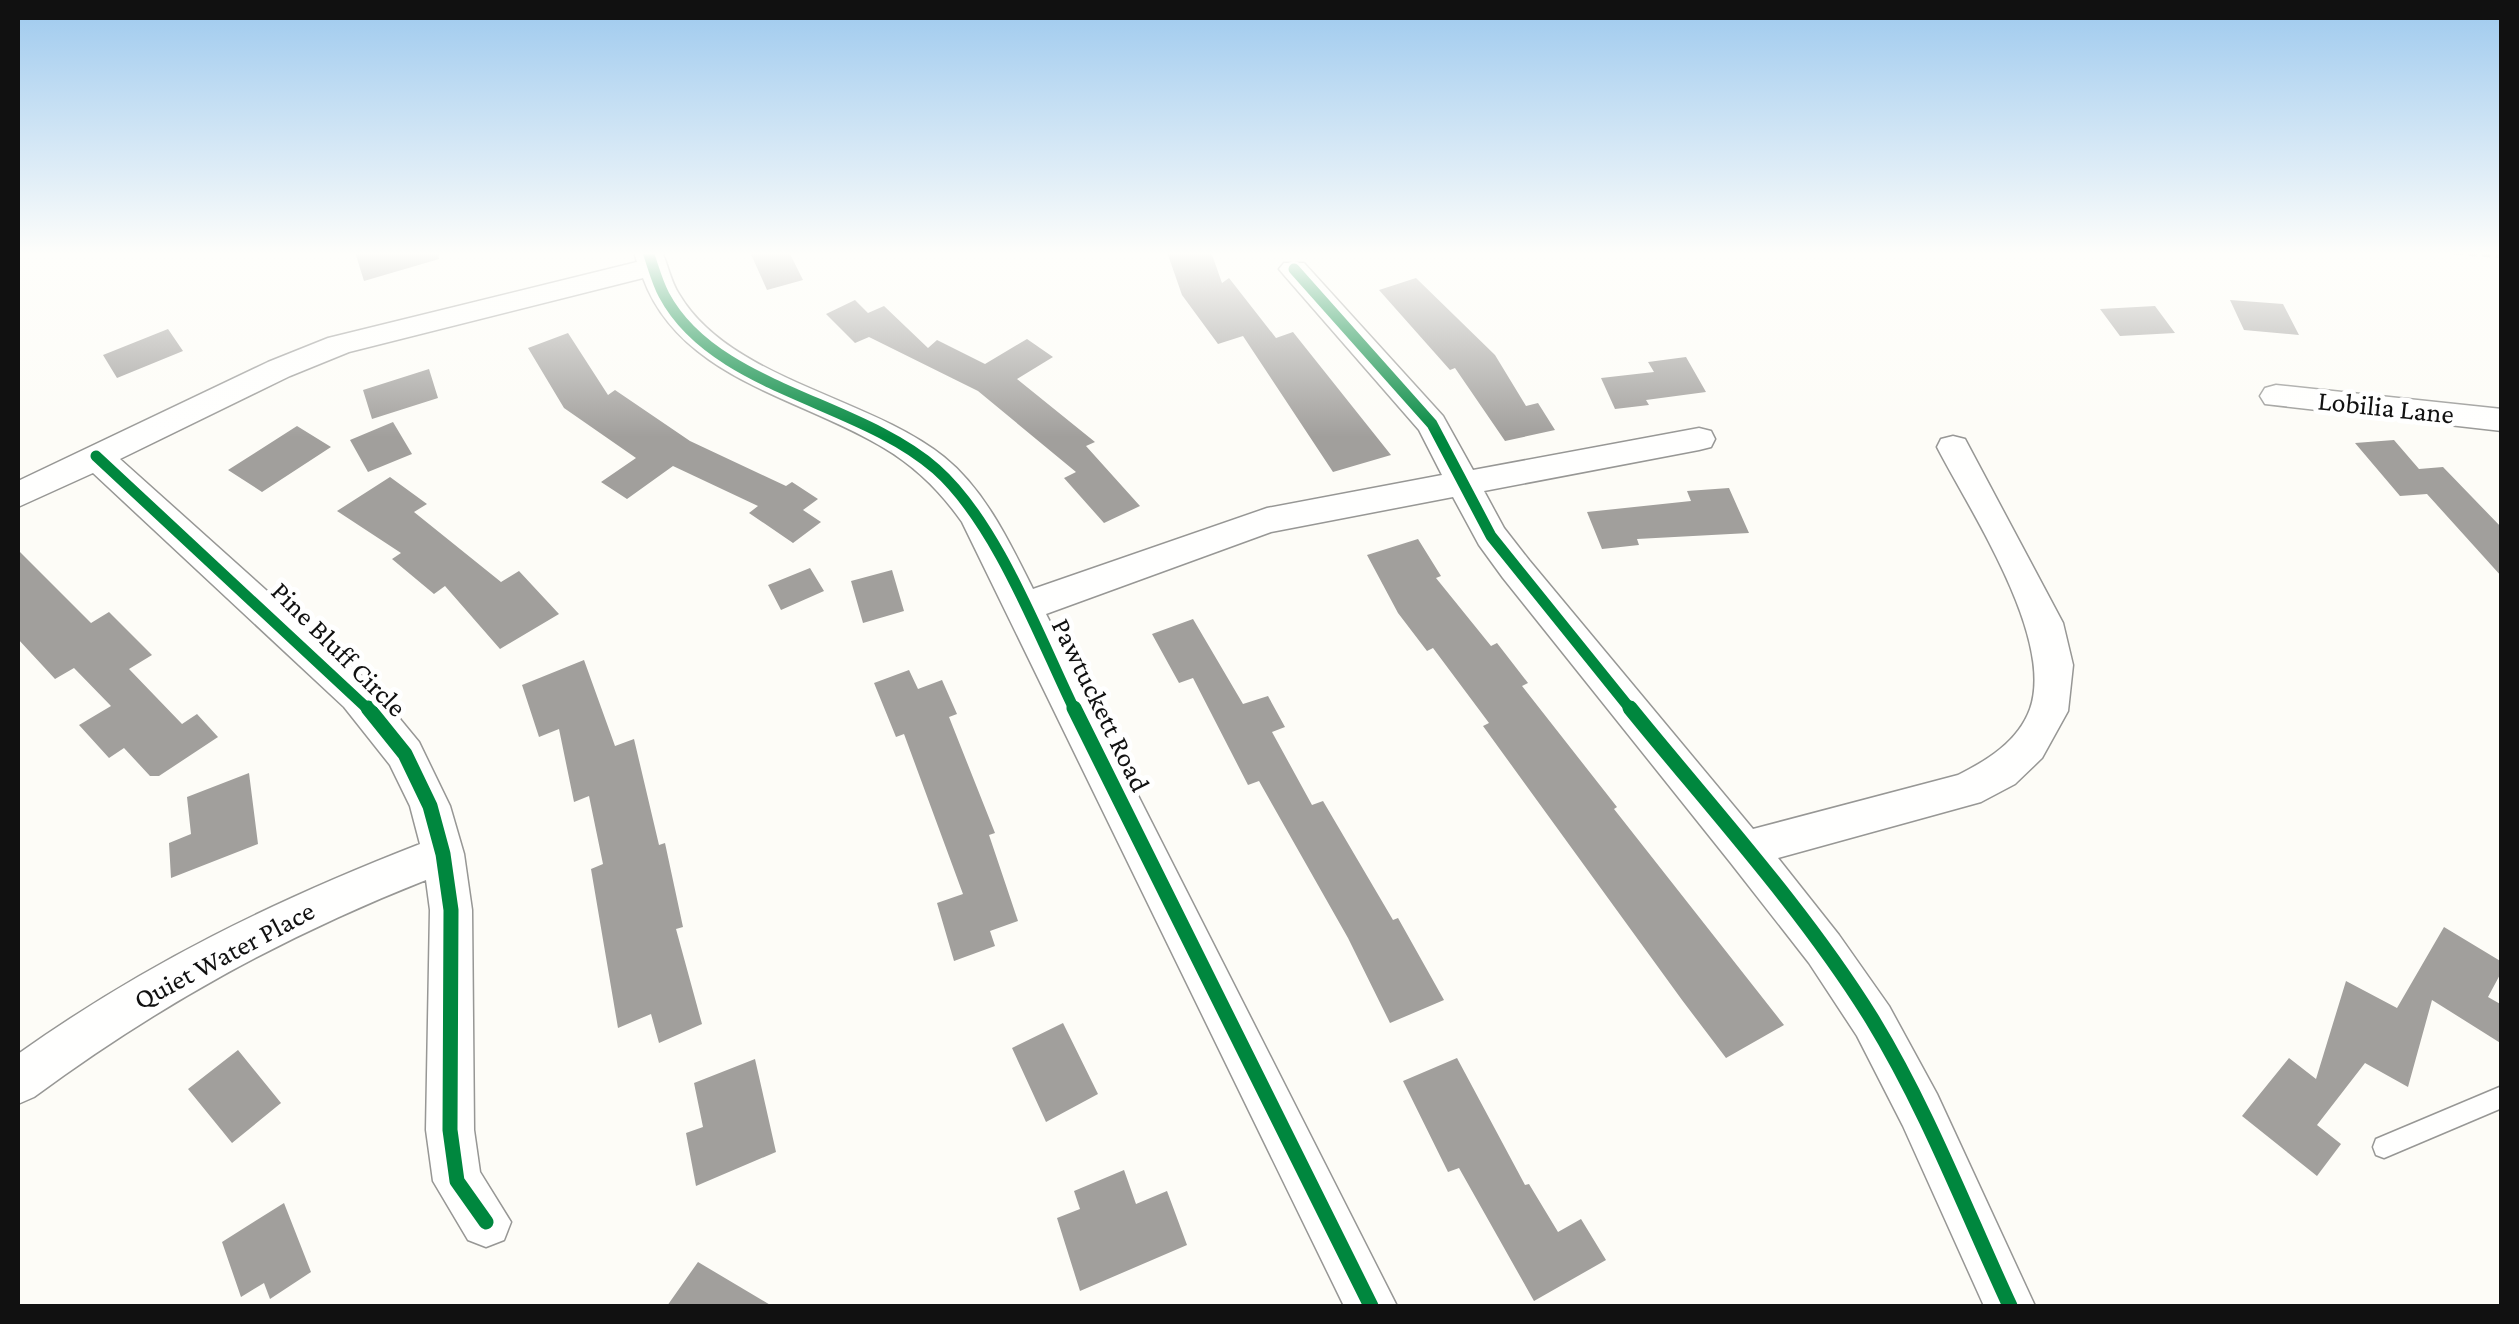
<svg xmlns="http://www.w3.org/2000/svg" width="2519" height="1324" viewBox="0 0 2519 1324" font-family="'Crimson Pro',serif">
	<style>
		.building { fill: #a19f9c }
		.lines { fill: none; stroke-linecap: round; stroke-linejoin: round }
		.service-casing { stroke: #979795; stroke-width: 3 }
		.minor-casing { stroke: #979795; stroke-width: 3 }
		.path { stroke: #b9b9b8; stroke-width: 5; stroke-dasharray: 9 5; stroke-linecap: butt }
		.service { fill: #fffffe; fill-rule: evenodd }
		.minor { fill: #fffffe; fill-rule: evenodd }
		.cycleway-far1-casing { stroke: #fff; stroke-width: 16 }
		.cycleway-casing { stroke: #fff; stroke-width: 21 }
		.cycleway-far1 { stroke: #00873e; stroke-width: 11 }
		.cycleway { stroke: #00873e; stroke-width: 15 }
		.labels { text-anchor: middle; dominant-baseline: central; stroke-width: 10; stroke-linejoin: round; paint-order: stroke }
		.street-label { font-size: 28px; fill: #111; stroke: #fff }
	</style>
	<rect width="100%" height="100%" fill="#fdfcf7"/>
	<path class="building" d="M 355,252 L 438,252 L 439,259 L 364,281 Z
		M 750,252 L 789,252 L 803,280 L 767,290 Z
		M 1167,252 L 1211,252 L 1222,283 L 1229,278 L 1276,338 L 1293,332 L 1391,455 L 1333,472 L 1243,336 L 1218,344 L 1182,295 Z
		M 1416,278 L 1495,355 L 1526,406 L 1538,403 L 1555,430 L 1505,441 L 1455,368 L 1450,370 L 1379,290 Z
		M 855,300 L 868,313 L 884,306 L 928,348 L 937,340 L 985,364 L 1027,339 L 1053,357 L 1017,379 L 1095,442 L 1086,446 L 1140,506 L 1104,523 L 1064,478 L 1076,472 L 978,391 L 869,337 L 855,343 L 826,314 Z
		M 2230,300 L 2283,304 L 2299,335 L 2244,330 Z
		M 2155,306 L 2175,333 L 2120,336 L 2100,309 Z
		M 168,329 L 183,351 L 117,378 L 103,355 Z
		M 568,333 L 608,395 L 615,390 L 690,441 L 786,486 L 792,482 L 818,499 L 803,510 L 821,522 L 793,543 L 749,513 L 758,506 L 673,466 L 627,499 L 601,482 L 636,458 L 564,408 L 528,348 Z
		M 1686,357 L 1706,392 L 1646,400 L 1649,405 L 1615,409 L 1601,378 L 1654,372 L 1648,362 Z
		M 429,369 L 438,398 L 372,419 L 363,390 Z
		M 393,422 L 412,454 L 368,472 L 350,440 Z
		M 297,426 L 331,447 L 262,492 L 228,470 Z
		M 2394,440 L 2419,469 L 2443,467 L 2502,528 L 2502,577 L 2427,494 L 2400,496 L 2355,443 Z
		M 390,477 L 427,504 L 414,512 L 501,582 L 519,571 L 559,614 L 500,649 L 445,586 L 434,594 L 392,559 L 401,553 L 337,511 Z
		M 1729,488 L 1749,533 L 1637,539 L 1639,545 L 1602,549 L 1587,512 L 1691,501 L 1687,491 Z
		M 1418,539 L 1441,576 L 1436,578 L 1491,646 L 1497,643 L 1528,683 L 1522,686 L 1617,807 L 1614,809 L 1784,1025 L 1726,1058 L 1682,1000 L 1483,726 L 1489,723 L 1433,648 L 1427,651 L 1398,613 L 1367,555 Z
		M 18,550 L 91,623 L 109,612 L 152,655 L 129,669 L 182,724 L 197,714 L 218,737 L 159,776 L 150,776 L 124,748 L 109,758 L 79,725 L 111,706 L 74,668 L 55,679 L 18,639 Z
		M 810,568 L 824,591 L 781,610 L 768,585 Z
		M 892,570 L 904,611 L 863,623 L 851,581 Z
		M 1193,619 L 1243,704 L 1268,696 L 1285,727 L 1272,732 L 1312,805 L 1323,801 L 1393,920 L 1398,918 L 1444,1000 L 1390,1023 L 1348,938 L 1259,781 L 1248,785 L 1193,678 L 1179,683 L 1152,634 Z
		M 584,660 L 615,746 L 634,739 L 659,845 L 665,843 L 683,927 L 676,929 L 702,1024 L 659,1043 L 651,1014 L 618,1028 L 591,869 L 603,864 L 589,796 L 574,802 L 559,729 L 539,737 L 522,685 Z
		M 909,670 L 918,689 L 942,680 L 957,714 L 949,717 L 995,833 L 989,835 L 1018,921 L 990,931 L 995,946 L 954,961 L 937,903 L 963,894 L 904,734 L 896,737 L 874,683 Z
		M 249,773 L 258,844 L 171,878 L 169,843 L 191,834 L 187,797 Z
		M 2444,927 L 2502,962 L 2502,971 L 2488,997 L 2502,1005 L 2502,1044 L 2432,1000 L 2408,1087 L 2365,1063 L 2317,1125 L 2341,1144 L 2317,1176 L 2242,1116 L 2289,1058 L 2316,1079 L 2346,981 L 2397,1008 Z
		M 1063,1023 L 1098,1094 L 1046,1122 L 1012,1048 Z
		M 238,1050 L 281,1103 L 232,1143 L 188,1089 Z
		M 1457,1058 L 1525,1185 L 1529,1184 L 1558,1232 L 1581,1219 L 1606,1260 L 1534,1301 L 1459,1168 L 1448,1172 L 1403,1081 Z
		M 755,1059 L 776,1152 L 696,1186 L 686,1133 L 703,1127 L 694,1083 Z
		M 1124,1170 L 1136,1204 L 1167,1191 L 1187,1245 L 1080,1291 L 1057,1218 L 1080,1209 L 1074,1191 Z
		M 284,1203 L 311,1272 L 270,1299 L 264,1283 L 241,1297 L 222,1242 Z
		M 698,1262 L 772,1306 L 667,1306 Z"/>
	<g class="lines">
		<defs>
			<path id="service" d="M 2502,1086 L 2502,1108 L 2384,1158 L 2376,1155 L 2373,1147 L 2376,1139 Z"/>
			<path id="minor" d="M 634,252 L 662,252 C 668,265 671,282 679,294 C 730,380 868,396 944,457 C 985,490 1010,543 1033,589 L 1267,508 L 1442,475 L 1419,430 L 1284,275 L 1279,269 L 1284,263 L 1304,263 L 1443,416 L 1473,470 L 1699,428 L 1711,431 L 1715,439 L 1711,447 L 1699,450 L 1484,491 L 1504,528 L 1529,560 L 1753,829 L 1958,775 C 1986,761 2018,742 2030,709 C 2055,638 1970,511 1937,447 L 1941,439 L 1953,436 L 1965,439 L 2063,623 L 2073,665 L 2068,711 L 2042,758 L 2015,784 L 1981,802 L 1778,858 L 1839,935 L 1889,1006 L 1937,1094 L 2035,1306 L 1984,1306 L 1903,1126 L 1857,1036 L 1809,963 L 1730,862 L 1503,578 L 1479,545 L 1453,497 L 1271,532 L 1046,614 L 1397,1306 L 1344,1306 L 962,522 C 941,492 916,467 884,448 C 802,398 680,379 643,278 L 349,352 L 290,376 L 120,459 L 372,685 L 419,742 L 450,806 L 464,854 L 472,910 L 474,1130 L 480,1172 L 511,1222 L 504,1240 L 486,1247 L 468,1240 L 433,1181 L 426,1130 L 430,910 L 426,880 C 282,937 159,1005 34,1097 L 18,1104 L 18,1054 C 146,963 274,901 420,844 L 410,806 L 390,765 L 344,707 L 93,473 L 18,507 L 18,481 L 268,362 L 328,338 L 637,262 Z
				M 2276,385 L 2502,409 L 2502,431 L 2265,404 L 2260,396 L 2265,388 Z"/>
		</defs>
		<use href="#service" class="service-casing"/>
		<use href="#minor" class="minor-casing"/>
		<path class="path" d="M 2454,252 L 2502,256"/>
		<use href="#service" class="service"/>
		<use href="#minor" class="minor"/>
		<defs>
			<path id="cycleway-far1" d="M 648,252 C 653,266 657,282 664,295 C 714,389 859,401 936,469 C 997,523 1039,637 1075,711
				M 1294,269 L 1432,424 L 1491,536 L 1632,711
				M 96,456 L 370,711"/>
			<path id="cycleway" d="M 368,708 L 405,754 L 430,806 L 443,854 L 451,910 L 450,1130 L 457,1181 L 486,1222
				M 1074,708 L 1371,1306
				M 1630,708 C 1712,809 1803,908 1872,1019 C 1927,1109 1966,1211 2010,1306"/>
		</defs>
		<use href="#cycleway-far1" class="cycleway-far1-casing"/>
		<use href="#cycleway" class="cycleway-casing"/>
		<use href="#cycleway-far1" class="cycleway-far1"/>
		<use href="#cycleway" class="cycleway"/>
	</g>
	<linearGradient id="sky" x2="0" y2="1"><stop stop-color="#9dc9ee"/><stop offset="0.58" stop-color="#fefefb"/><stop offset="1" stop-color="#fefefb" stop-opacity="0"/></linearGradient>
	<rect width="2519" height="437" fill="url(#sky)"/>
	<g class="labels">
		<g class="street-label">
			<text transform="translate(2386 407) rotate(6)">Lobilia Lane</text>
			<text transform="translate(339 649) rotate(45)">Pine Bluff Circle</text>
			<text transform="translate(1101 705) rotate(64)">Pawtuckett Road</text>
			<text transform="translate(224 955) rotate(-28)">Quiet Water Place</text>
		</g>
	</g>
	<rect width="2519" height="1324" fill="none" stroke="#111111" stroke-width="40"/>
</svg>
